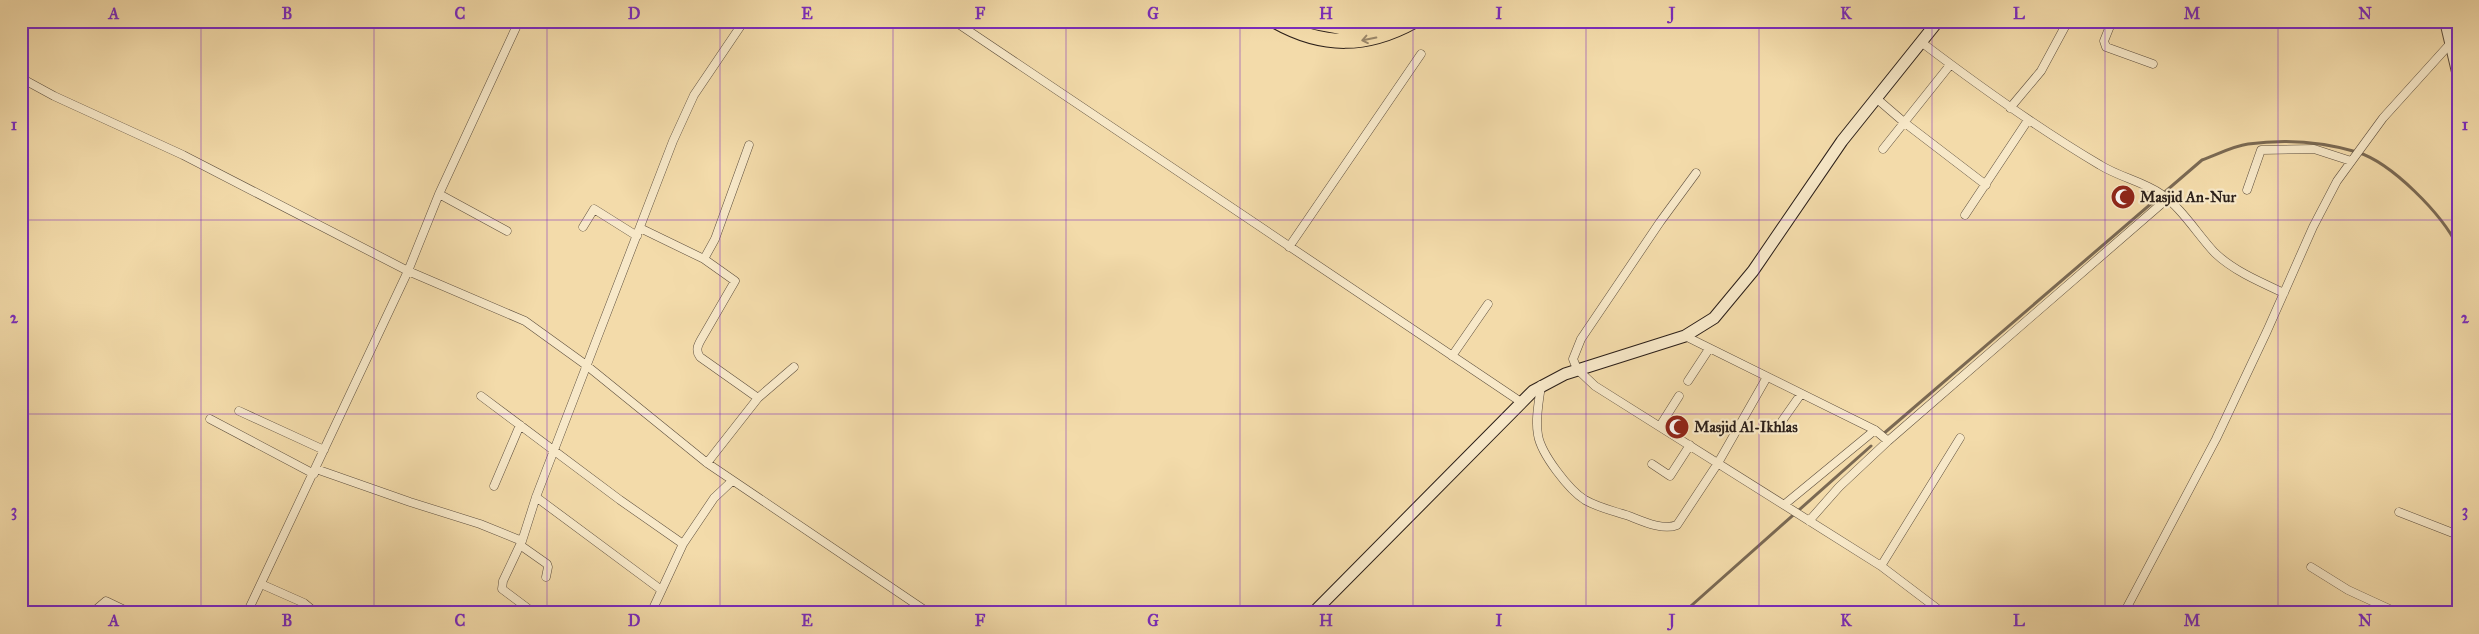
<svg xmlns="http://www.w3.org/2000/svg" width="2479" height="634" viewBox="0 0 2479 634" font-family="'IM FELL Great Primer',serif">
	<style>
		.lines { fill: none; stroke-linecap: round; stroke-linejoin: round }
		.stream { stroke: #7a6953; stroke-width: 3 }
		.minor-casing { stroke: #5d4e3d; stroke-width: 9 }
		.tertiary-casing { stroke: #5d4e3d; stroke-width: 12 }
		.secondary-casing { stroke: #2b1f19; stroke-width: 13 }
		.motorway-casing { stroke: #2b1f19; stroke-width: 16 }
		.minor { stroke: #f7e8c8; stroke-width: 8 }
		.tertiary { stroke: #f7e8c8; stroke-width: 10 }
		.secondary { stroke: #f7e8c8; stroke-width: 11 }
		.motorway { stroke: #f3dbaa; stroke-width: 14 }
		.oneway { stroke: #998669 }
		.grid { fill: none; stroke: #7b2cbf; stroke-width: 1; stroke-opacity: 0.55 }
		.labels { text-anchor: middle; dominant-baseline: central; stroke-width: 4.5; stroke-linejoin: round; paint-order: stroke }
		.poi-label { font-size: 15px; font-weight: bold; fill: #2b1f19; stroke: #f7e8c8; text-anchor: start }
		.neatline { fill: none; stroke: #7b2cbf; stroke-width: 2 }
		.grid-label { font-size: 16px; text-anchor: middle; font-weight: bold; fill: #7b2cbf }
	</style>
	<rect width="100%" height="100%" fill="#f3dbaa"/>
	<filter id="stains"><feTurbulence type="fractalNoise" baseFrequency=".004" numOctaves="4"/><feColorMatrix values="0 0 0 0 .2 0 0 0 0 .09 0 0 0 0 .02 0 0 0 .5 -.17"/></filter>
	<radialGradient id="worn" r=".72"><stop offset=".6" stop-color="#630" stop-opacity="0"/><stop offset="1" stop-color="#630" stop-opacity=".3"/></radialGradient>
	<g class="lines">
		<path class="stream" d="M 1882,435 L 2202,160 C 2216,155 2233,146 2248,144 C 2284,139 2323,142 2357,152 C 2392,163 2442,214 2458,247
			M 1683,613 L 1871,446"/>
		<defs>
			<path id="minor" d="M 954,21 L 1521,402
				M 2104,21 L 2110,26 L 2104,41 L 2106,47 L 2153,64
				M 1921,42 C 1979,86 2037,128 2100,165 C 2119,177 2142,181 2161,194 C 2181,207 2198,235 2215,253 C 2234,271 2260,282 2284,293
				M 21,78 L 54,96 L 183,155 L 408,271 L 525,321 L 586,365 L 707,463 L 929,613
				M 1876,98 L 1905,123 L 1986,185
				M 2010,108 L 2041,71 L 2068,21
				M 1883,149 L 1950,65
				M 1696,173 L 1660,222 L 1581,339 L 1573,359 L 1577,369 L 1595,386 L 1881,566 L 1943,613
				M 2247,190 L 2261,150 L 2314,149 L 2351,161
				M 439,194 L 507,231
				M 1965,215 L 2028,120
				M 583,227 L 594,209 L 637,236
				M 640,228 L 704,259 L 715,239 L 749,145
				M 1289,247 L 1421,54
				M 704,259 L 735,281 L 702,338 C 698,345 695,350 700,357 L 758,398 L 794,367
				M 1685,336 L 1875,430 L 1888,441
				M 1452,356 L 1488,304
				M 1688,381 L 1709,349
				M 1541,385 C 1539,402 1535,419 1538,435 C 1541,454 1569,490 1585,500 C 1599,508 1614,511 1629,516 C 1642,521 1663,531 1677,525 L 1718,463 L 1767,377
				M 481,396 L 620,500 L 683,544
				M 239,411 L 324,450
				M 210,419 L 314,474
				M 1782,421 L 1801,394
				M 1660,426 L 1679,396
				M 707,463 L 758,398
				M 1652,464 L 1670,476 L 1690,445
				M 316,469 L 410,502 L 480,524 L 522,541 L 520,545 L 547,564 L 548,567 L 546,577
				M 494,486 L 520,425
				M 536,497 L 660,589
				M 1785,504 L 1875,430
				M 2399,512 L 2458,535
				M 1809,521 L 1839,487 L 1888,441 L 2167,199
				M 522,541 L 536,497 L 673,141 L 694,95 L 744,21
				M 520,545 L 503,581 L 502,589 L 534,613
				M 1881,566 L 1960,438
				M 2311,567 L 2348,590 L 2398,613
				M 261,584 L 304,603 L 316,613
				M 92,613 L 106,601 L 131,613
				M 247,613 L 408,271 L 439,194 L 519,21
				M 651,613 L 683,544 L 714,498 L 732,481
				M 2124,613 L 2216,439 L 2267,331 L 2313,227 L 2337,181 L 2383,118 L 2449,45"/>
			<path id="tertiary" d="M 2445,21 L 2458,76"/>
			<path id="secondary" d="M 1313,613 L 1533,391 L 1565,374 L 1685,336 L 1714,318 L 1753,271 L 1842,141 L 1938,21"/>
			<path id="motorway" d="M 1275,21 C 1323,48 1367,47 1414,21
				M 1309,21 L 1347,28 L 1384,21"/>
		</defs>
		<use href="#minor" class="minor-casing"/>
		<use href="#tertiary" class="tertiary-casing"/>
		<use href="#secondary" class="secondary-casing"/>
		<use href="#motorway" class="motorway-casing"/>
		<use href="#minor" class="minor"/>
		<use href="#tertiary" class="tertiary"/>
		<use href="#secondary" class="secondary"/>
		<use href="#motorway" class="motorway"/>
	</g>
	<defs><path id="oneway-shaft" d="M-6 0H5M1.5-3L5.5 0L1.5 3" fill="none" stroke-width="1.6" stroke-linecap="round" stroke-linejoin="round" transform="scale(1.25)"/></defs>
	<use class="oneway" href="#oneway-shaft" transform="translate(1369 39) rotate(169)"/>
	<path class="grid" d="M 201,21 L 201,613M 374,21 L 374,613M 547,21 L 547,613M 720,21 L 720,613M 893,21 L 893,613M 1066,21 L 1066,613M 1240,21 L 1240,613M 1413,21 L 1413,613M 1586,21 L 1586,613M 1759,21 L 1759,613M 1932,21 L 1932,613M 2105,21 L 2105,613M 2278,21 L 2278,613M 21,220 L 2458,220M 21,414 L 2458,414"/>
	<defs>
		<symbol id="mosque-disc" viewBox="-11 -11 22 22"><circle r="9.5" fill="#8f2418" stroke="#f7e8c8"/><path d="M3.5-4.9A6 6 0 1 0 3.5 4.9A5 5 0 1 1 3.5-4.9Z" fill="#fff"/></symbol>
	</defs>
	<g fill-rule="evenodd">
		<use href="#mosque-disc" x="2109" y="183" width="28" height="28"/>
		<use href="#mosque-disc" x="1663" y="413" width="28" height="28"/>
	</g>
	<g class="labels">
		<g class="poi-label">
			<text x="2140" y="197">Masjid An-Nur</text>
			<text x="1694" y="427">Masjid Al-Ikhlas</text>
		</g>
	</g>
	<rect width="2479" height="634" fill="none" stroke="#f3dbaa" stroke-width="55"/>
	<rect x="28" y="28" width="2424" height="578" class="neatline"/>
	<g class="grid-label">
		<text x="114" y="19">A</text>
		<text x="287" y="19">B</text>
		<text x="460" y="19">C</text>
		<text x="634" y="19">D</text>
		<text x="807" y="19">E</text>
		<text x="980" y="19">F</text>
		<text x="1153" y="19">G</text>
		<text x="1326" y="19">H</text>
		<text x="1499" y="19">I</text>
		<text x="1672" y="19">J</text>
		<text x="1846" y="19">K</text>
		<text x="2019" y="19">L</text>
		<text x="2192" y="19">M</text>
		<text x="2365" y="19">N</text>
		<text x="14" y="130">1</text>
		<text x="2465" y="130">1</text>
		<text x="14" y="323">2</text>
		<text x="2465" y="323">2</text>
		<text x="14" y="516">3</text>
		<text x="2465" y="516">3</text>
		<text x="114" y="626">A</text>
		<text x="287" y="626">B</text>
		<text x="460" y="626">C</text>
		<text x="634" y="626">D</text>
		<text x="807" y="626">E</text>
		<text x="980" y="626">F</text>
		<text x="1153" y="626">G</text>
		<text x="1326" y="626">H</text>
		<text x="1499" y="626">I</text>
		<text x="1672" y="626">J</text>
		<text x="1846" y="626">K</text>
		<text x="2019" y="626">L</text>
		<text x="2192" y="626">M</text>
		<text x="2365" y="626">N</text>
	</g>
	<rect width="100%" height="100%" filter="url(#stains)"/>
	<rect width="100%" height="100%" fill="url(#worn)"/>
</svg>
